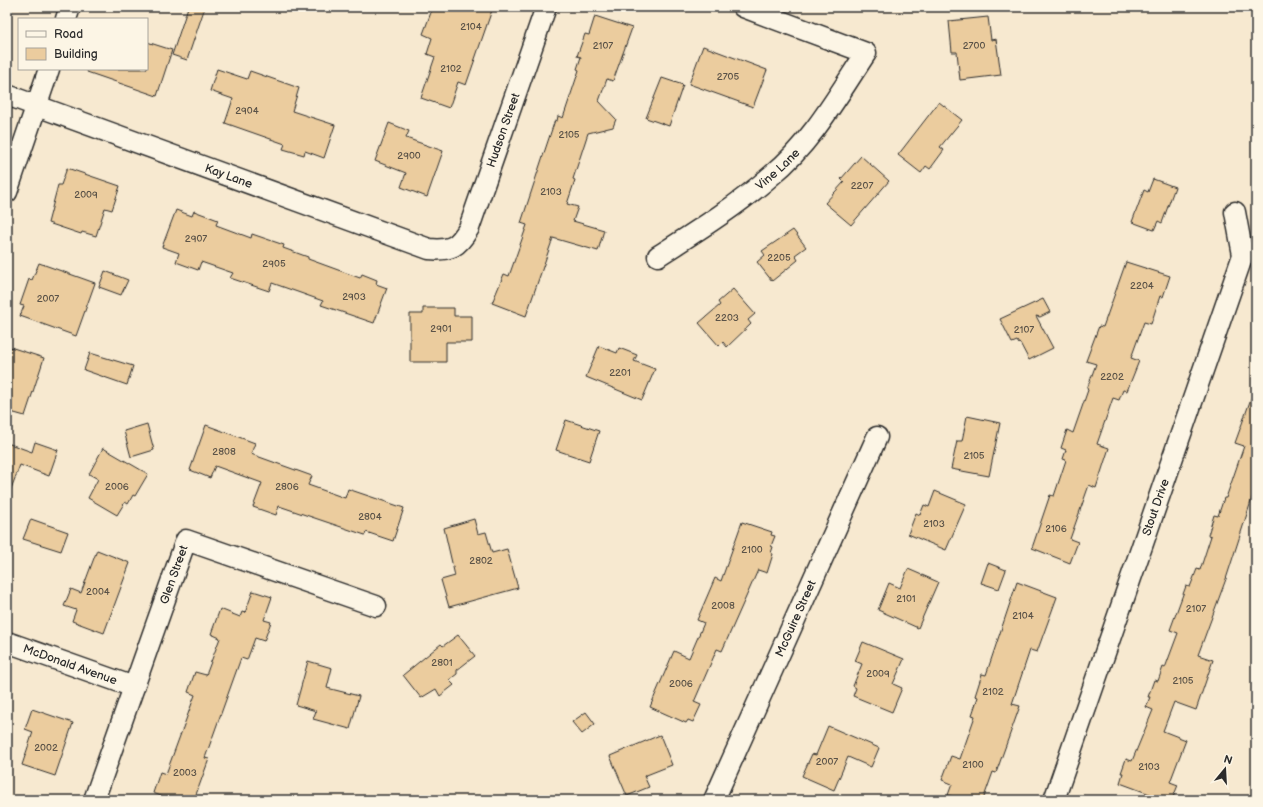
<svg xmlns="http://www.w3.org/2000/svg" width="1263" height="807" viewBox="0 0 1263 807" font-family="'Balsamiq Sans',sans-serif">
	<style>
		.building { fill: #ebcc9e; stroke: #2b2b2b }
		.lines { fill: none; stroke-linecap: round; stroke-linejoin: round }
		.minor-casing { stroke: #2b2b2b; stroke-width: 23 }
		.minor { stroke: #fcf5e5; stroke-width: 20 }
		.labels { text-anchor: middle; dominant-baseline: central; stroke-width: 3.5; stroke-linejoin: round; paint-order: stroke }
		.number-label { font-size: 10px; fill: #5b5348 }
		.street-label { font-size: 12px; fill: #2b2b2b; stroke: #fcf5e5 }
	</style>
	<rect width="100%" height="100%" fill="#f7e9d0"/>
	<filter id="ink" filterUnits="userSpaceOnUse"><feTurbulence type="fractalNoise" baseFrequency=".025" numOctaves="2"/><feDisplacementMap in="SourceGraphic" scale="8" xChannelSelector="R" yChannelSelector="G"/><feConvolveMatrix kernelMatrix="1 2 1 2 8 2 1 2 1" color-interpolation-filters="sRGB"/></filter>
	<g filter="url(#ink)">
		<path class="building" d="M 188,7 L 205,7 L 187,60 L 172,55 Z
			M 433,7 L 483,7 L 492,10 L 466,85 L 458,82 L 449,108 L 421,98 L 435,57 L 427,54 L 432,38 L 423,34 Z
			M 595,16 L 632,28 L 613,81 L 607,79 L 599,101 L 616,119 L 613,127 L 588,133 L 573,179 L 575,180 L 567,204 L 578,207 L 573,221 L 604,230 L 598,251 L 553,238 L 526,316 L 492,303 L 504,274 L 509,276 L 527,225 L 521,223 L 545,150 L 555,120 L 557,121 L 558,116 L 563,118 L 579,70 L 577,69 L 581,57 L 577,56 L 585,34 L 589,35 Z
			M 988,17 L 991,40 L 996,39 L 1001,75 L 960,80 L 957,52 L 952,52 L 949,21 Z
			M 147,42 L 172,50 L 157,96 L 87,72 L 88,69 L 147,69 Z
			M 703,46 L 767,70 L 753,107 L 689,84 Z
			M 217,69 L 247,79 L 250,71 L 299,88 L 292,111 L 335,125 L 324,158 L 305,151 L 304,155 L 283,149 L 285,144 L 225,123 L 233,99 L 210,91 Z
			M 662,78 L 683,85 L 669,126 L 646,118 Z
			M 939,102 L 962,120 L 940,147 L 944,150 L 930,169 L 926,166 L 921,173 L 898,155 Z
			M 389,123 L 409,131 L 406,138 L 443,151 L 427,197 L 401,187 L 406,173 L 375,161 Z
			M 861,156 L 889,181 L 851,225 L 825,203 L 844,182 L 841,179 Z
			M 67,168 L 120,186 L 112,210 L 105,208 L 96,236 L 82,232 L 81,234 L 48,223 L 58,185 L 61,185 Z
			M 1153,179 L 1175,187 L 1162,223 L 1158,221 L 1154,230 L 1132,222 L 1144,190 L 1148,192 Z
			M 176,210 L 192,216 L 194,211 L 218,220 L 216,225 L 251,238 L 252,234 L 284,245 L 283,248 L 308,257 L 308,259 L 360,278 L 362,274 L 377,280 L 376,284 L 387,288 L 374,323 L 321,305 L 323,301 L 272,283 L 269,291 L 230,278 L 233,273 L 201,262 L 198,270 L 176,262 L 179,253 L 162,247 Z
			M 793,230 L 806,247 L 795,255 L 798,260 L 772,281 L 757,262 L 765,255 L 762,251 Z
			M 1126,262 L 1170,276 L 1163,297 L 1160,296 L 1151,324 L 1144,322 L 1131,358 L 1139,361 L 1127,391 L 1123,390 L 1119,400 L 1113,398 L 1097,444 L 1109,448 L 1096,488 L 1089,485 L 1070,539 L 1078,542 L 1070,563 L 1032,548 L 1050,495 L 1054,496 L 1066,460 L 1063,459 L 1066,450 L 1061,448 L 1067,430 L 1073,433 L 1088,390 L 1087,389 L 1096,364 L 1086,361 L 1099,326 L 1103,327 Z
			M 39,263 L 95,283 L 76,336 L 20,316 L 24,306 L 20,305 L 29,279 L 32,280 Z
			M 105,271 L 128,280 L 121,295 L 99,287 Z
			M 733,289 L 755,314 L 748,320 L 751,324 L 727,347 L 723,342 L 719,346 L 699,323 L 720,305 L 718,302 Z
			M 1043,299 L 1050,312 L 1040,317 L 1036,316 L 1053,348 L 1029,360 L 1020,343 L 1019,344 L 1017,341 L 1012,343 L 1000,319 Z
			M 423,308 L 454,308 L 454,316 L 472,316 L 472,342 L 446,342 L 446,362 L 410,362 L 410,314 L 423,314 Z
			M 7,346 L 44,358 L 25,416 L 7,411 Z
			M 599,346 L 617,353 L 619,348 L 637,355 L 634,361 L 655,369 L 642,400 L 586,377 Z
			M 90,353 L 133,366 L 127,385 L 84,370 Z
			M 1253,393 L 1256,394 L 1256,486 L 1226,579 L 1198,655 L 1213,660 L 1196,710 L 1174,702 L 1163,731 L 1186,740 L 1170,782 L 1178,785 L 1172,800 L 1166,800 L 1120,783 L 1123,773 L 1121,773 L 1126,759 L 1132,761 L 1153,710 L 1146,707 L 1150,697 L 1148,697 L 1154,680 L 1158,681 L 1163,667 L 1165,668 L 1178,633 L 1170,630 L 1186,586 L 1190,587 L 1197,569 L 1200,570 L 1211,536 L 1208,535 L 1214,515 L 1218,516 L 1224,498 L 1226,498 L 1244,446 L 1235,443 Z
			M 967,416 L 1000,423 L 989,476 L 951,469 L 957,441 L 962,441 Z
			M 566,420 L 599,431 L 589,461 L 556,450 Z
			M 147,424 L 154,450 L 131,457 L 124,431 Z
			M 206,425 L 255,443 L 251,454 L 312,476 L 308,485 L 345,498 L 348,489 L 404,508 L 393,541 L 366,532 L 365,535 L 279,506 L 276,515 L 253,507 L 262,483 L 215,466 L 210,478 L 190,470 Z
			M 35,442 L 58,450 L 49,476 L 20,465 L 9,494 L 7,494 L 7,443 L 32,452 Z
			M 103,448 L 148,474 L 135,496 L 133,495 L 128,504 L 125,502 L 117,515 L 88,498 L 98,479 L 89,474 Z
			M 935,491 L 966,504 L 946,550 L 908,534 L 916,513 L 920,515 L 924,505 L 929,507 Z
			M 31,519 L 68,532 L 61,551 L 23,539 Z
			M 474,519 L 478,534 L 486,532 L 492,553 L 507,549 L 518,588 L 449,607 L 441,580 L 455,576 L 444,528 Z
			M 742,522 L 772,532 L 771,535 L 775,536 L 771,546 L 773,547 L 771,553 L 773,554 L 767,573 L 758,570 L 722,651 L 717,649 L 694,702 L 701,705 L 693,722 L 688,720 L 686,723 L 650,707 L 674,651 L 689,658 L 704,623 L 697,620 L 715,578 L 721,581 Z
			M 97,550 L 130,563 L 104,633 L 72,621 L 76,610 L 64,606 L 71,589 L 81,593 Z
			M 988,563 L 1006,570 L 999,589 L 981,583 Z
			M 908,569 L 938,582 L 918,628 L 878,610 L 889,583 L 900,588 Z
			M 1017,582 L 1057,597 L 1037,652 L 1030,650 L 1012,704 L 1020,706 L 996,773 L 993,772 L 983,800 L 962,800 L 948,795 L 952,784 L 942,780 L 951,756 L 960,759 L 975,716 L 972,715 L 978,697 L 975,696 L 982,674 L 986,675 Z
			M 253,591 L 272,597 L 264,620 L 271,622 L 264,641 L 255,638 L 247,660 L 241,658 L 205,758 L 209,759 L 194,800 L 172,800 L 153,793 L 160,772 L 166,774 L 195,695 L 188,692 L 195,672 L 206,675 L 220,638 L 211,634 L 220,609 L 240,617 L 242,612 L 245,613 Z
			M 458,635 L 475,656 L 457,670 L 457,674 L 449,680 L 454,685 L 440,696 L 436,689 L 421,698 L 403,675 L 441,644 L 443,646 Z
			M 863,642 L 904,659 L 893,684 L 902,688 L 892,712 L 853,696 L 856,688 L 853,686 L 862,664 L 855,661 Z
			M 308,661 L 332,668 L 327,688 L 359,696 L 350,729 L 313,719 L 316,711 L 296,705 Z
			M 32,709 L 73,723 L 55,776 L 22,765 L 33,732 L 25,729 Z
			M 586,712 L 595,724 L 582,734 L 572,722 Z
			M 828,726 L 879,748 L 871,767 L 848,757 L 834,790 L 802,776 L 812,754 L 816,755 Z
			M 660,735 L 672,765 L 644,776 L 649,787 L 627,796 L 610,756 Z"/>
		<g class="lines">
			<defs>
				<g id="minor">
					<path d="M 66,19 L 70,7"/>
					<path id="s1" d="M 7,95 L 429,249 C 451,251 458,247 469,228 L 546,7"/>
					<path d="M 7,192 L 49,69"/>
					<path id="s2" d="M 658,256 C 697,231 737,206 772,175 C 812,142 838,95 866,53 L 743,7"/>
					<path id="s3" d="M 7,642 L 134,687"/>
					<path id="s4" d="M 94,800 L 186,540 L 376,606"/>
					<path id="s5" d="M 714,800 L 877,437"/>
					<path id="s6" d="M 1054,800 L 1243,255 L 1235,212"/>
				</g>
			</defs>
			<use href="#minor" class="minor-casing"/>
			<use href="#minor" class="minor"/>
		</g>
	</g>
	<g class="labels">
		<g class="number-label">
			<text x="471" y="27">2104</text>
			<text x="603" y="46">2107</text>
			<text x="974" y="46">2700</text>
			<text x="451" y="69">2102</text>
			<text x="728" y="77">2705</text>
			<text x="247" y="111">2904</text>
			<text x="569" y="135">2105</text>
			<text x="409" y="156">2900</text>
			<text x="862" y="186">2207</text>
			<text x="551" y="192">2103</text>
			<text x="86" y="195">2009</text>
			<text x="196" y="239">2907</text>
			<text x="779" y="258">2205</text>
			<text x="274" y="264">2905</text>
			<text x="1142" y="286">2204</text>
			<text x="354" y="297">2903</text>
			<text x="48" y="299">2007</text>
			<text x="727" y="318">2203</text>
			<text x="441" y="329">2901</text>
			<text x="1024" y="330">2107</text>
			<text x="620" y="373">2201</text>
			<text x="1112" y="377">2202</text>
			<text x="224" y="452">2808</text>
			<text x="974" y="456">2105</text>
			<text x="117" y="487">2006</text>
			<text x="287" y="487">2806</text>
			<text x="370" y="517">2804</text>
			<text x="934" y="524">2103</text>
			<text x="1056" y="529">2106</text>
			<text x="752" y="550">2100</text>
			<text x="481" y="561">2802</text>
			<text x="98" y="592">2004</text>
			<text x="906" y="599">2101</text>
			<text x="723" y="606">2008</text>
			<text x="1196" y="609">2107</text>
			<text x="1023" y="616">2104</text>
			<text x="442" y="663">2801</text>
			<text x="878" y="674">2009</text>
			<text x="1183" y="681">2105</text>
			<text x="681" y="684">2006</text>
			<text x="993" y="692">2102</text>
			<text x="46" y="748">2002</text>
			<text x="827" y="762">2007</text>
			<text x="973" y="765">2100</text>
			<text x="1149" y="767">2103</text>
			<text x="185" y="773">2003</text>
		</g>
		<g class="street-label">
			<text stroke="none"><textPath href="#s1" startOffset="602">Hudson Street</textPath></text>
			<text stroke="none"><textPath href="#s2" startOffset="148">Vine Lane</textPath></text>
			<text stroke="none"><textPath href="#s1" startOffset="236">Kay Lane</textPath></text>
			<text stroke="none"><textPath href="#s6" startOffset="310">Stout Drive</textPath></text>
			<text stroke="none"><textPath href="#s4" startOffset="239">Glen Street</textPath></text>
			<text stroke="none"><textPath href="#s5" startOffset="199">McGuire Street</textPath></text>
			<text stroke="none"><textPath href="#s3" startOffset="67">McDonald Avenue</textPath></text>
		</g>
	</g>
	<rect width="1263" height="807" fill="none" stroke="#fcf5e5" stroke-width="24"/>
	<rect x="12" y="12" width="1239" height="783" fill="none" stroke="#2b2b2b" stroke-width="1.5" filter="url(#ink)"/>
	<rect x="18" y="18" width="130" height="52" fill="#fcf5e5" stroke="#a8a49b"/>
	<rect x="26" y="31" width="20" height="6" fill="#fcf5e5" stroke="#a8a49b"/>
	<text x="54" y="38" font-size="12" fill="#2b2b2b">Road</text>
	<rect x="26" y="48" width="20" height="12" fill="#ebcc9e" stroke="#a8a49b"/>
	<text x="54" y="58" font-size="12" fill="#2b2b2b">Building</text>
	<g transform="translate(1225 769) rotate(18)" stroke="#fcf5e5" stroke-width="3" paint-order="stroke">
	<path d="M0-3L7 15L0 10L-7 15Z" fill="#2b2b2b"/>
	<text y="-6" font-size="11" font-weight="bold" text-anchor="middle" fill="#2b2b2b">N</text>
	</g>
</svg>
